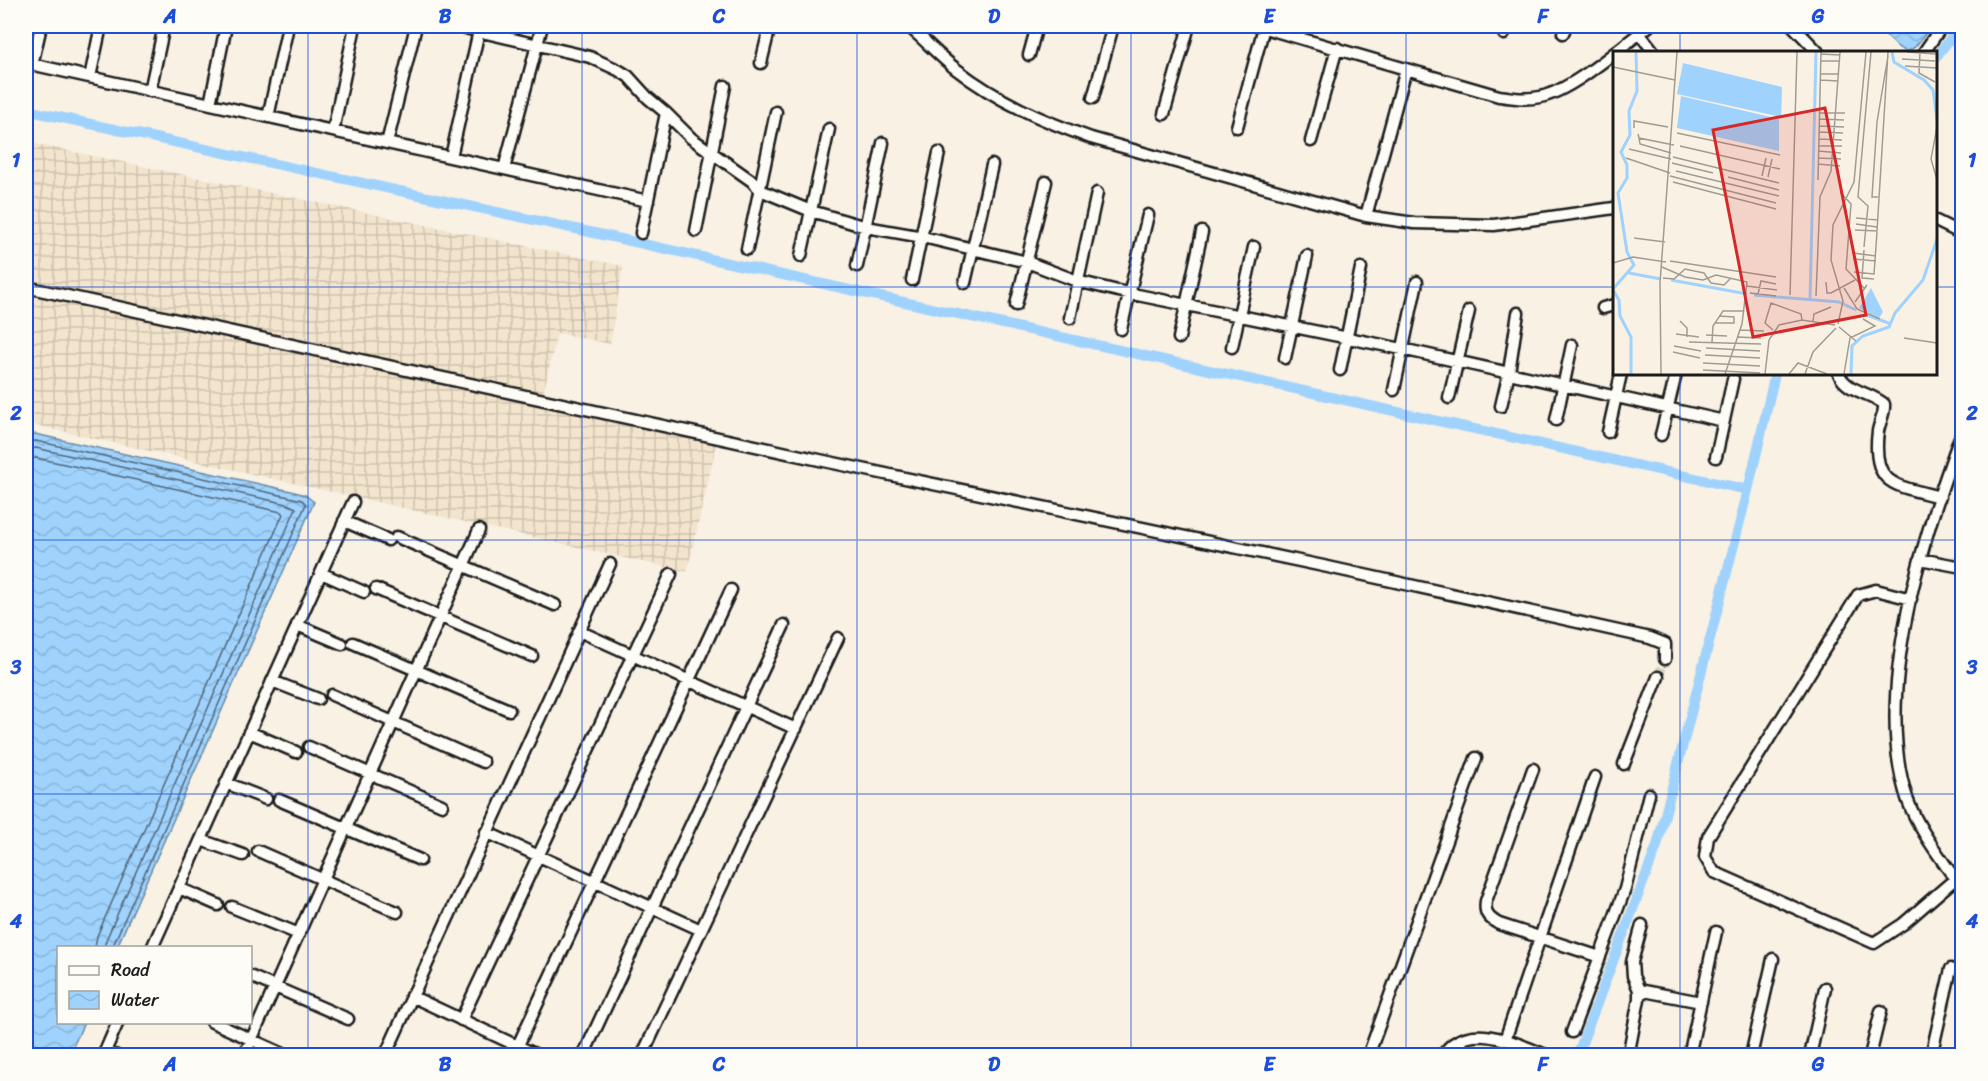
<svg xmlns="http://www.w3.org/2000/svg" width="1988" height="1081" viewBox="0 0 1988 1081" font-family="Sriracha,sans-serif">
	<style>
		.industrial { fill: url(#industrial-grid) }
		.water { fill: url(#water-waves); stroke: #6b89a3; stroke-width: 1.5 }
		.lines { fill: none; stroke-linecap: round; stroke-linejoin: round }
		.shore { stroke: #506576; stroke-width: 1.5 }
		.canal { stroke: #9fd2fd; stroke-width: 10 }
		.minor-tunnel { stroke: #d7d1c6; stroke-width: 10; stroke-dasharray: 10 5; stroke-linecap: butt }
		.minor-casing { stroke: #1c1c1c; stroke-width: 15 }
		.minor { stroke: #fdfcf7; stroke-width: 10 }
		.grid { fill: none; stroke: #1d4ed8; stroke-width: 1.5; stroke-opacity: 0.55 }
		.inset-river { fill: none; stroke: #9fd2fd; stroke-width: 3 }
		.inset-road { fill: none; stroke: #a09c94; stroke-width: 1.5 }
		.view { fill: #d62828; fill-opacity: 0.15; stroke: #d62828; stroke-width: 3 }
		.inset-edge { fill: none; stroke: #1c1c1c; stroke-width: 3 }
		.neatline { fill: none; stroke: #1d4ed8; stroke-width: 2 }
		.grid-label { font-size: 20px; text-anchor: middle; font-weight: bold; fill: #1d4ed8 }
	</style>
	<defs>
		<pattern id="industrial-grid" width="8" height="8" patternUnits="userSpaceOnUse" patternTransform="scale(1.5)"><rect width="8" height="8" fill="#f2e4cd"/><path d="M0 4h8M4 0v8" fill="none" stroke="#cfc3af"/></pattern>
		<pattern id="water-waves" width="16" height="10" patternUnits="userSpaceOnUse" patternTransform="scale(1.5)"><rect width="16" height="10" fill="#9fd2fd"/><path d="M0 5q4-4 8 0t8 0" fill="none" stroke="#88b4d8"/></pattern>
	</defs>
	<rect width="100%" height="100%" fill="#f8f1e4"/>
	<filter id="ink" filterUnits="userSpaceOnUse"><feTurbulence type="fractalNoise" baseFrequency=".0167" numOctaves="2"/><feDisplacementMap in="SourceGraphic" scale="12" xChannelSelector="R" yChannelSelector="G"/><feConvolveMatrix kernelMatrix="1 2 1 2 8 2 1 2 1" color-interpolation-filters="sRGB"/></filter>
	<g filter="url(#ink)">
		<path class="industrial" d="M 26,142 L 623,266 L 610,344 L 557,333 L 542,399 L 718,438 L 687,572 L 26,423 Z"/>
		<path class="water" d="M 1876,26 L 1932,26 L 1915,47 L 1907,52 L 1899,48 Z
			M 35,434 L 291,491 L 305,495 L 314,502 L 117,947 L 58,948 L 58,1022 L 84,1023 L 69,1055 L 26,1055 L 26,437 Z"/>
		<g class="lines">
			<path class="shore" d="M 26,442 L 36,441 L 289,497 L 302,500 L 306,504 L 112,948
				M 26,450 L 36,448 L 287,504 L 296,508 L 106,940 L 104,948
				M 26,459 L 37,458 L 281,512 L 283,514 L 97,936 L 95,948"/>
			<path class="canal" d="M 1936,57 L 1960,26
				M 26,110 L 585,231 L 1748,490
				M 1577,1056 L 1657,846 L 1748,490 L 1775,374"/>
			<path class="minor-tunnel" d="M 1658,677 L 1665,659"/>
			<defs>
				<path id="minor" d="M 456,26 L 590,57 L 618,70 L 628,76 L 648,98 L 666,113 L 691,138 L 752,181 L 760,190 L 811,211 L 866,227 L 923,237 L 1027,262 L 1077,281 L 1118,291 L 1402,349 L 1724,421
					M 908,26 C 924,39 939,56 956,69 C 997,101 1043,121 1091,138 L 1366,216 L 1414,223 L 1494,225 L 1614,208
					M 1258,26 L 1499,96 C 1513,98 1526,100 1540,97 C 1572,91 1622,46 1649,26
					M 1793,26 L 1818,52
					M 1563,33 L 1566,26
					M 1639,33 L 1654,52
					M 1504,34 L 1506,26
					M 1924,52 L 1942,26
					M 1029,55 L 1037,26
					M 26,63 L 648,201
					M 761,63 L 770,26
					M 32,65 L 41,26
					M 90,77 L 101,26
					M 150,91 L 164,26
					M 1093,98 L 1113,26
					M 210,104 L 226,26
					M 1164,114 L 1189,26
					M 268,117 L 288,26
					M 1237,127 L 1264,27
					M 333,131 L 355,26
					M 1311,141 L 1337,48
					M 387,143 L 416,26
					M 451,157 L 480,26
					M 504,169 L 542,26
					M 1366,216 L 1406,69
					M 1936,221 L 1962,234
					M 696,231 L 725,86
					M 641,233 L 666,113
					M 747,249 L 776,112
					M 801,256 L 829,129
					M 857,266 L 883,143
					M 912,280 L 939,153
					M 965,283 L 992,165
					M 26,287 L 824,461 L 1328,567 L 1650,638 L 1665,644 L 1665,659
					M 1016,305 L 1046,182
					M 1603,308 L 1614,305
					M 1070,318 L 1097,193
					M 1121,329 L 1148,215
					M 1179,338 L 1202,232
					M 1232,347 L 1254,247
					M 1285,358 L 1307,256
					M 1340,370 L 1361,268
					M 1839,374 C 1847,392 1870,392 1884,404 C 1885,413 1880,421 1878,431 C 1871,487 1896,485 1940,497
					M 1394,390 L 1417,282
					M 1449,398 L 1469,311
					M 1501,406 L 1509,372 L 1518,313
					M 1556,420 L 1572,345
					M 1608,432 L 1621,374
					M 1962,432 C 1924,533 1871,695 1908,801 C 1919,830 1938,854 1955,879 L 1962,887
					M 1661,435 L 1676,374
					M 1716,457 L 1733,379
					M 344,521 L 388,540
					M 397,537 L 555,605
					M 1920,559 L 1962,567
					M 321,573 L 364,592
					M 376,589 L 532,656
					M 1911,599 L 1876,590 L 1858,595 L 1708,837 L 1705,857 L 1714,872 L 1874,943 L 1903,924 L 1955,879
					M 297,625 L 342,644
					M 579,631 L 796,729
					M 353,643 L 509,710
					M 272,681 L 318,699
					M 332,695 L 483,762
					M 249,732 L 296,752
					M 309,747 L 442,805
					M 1624,764 L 1658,677
					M 1533,769 L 1486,901 C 1484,913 1488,918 1499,924 L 1600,957
					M 226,783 L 266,799
					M 279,800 L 420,860
					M 486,832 L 701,930
					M 201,840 L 243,855
					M 258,851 L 397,912
					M 179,888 L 218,905
					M 232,907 L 299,934
					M 152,948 L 353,502
					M 250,976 L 348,1019
					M 1639,990 L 1701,1002
					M 411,996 L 539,1056
					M 461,1020 L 671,574
					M 212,1022 L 288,1056
					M 1572,1032 L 1625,889 L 1649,794
					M 1505,1040 L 1595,777
					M 1630,1046 L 1639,999 L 1639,990 L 1633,976 L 1632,962 L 1642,925
					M 106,1051 L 117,1056
					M 103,1056 L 118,1022
					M 244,1056 L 479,530
					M 385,1056 L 610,564
					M 513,1056 L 731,590
					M 583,1056 L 784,625
					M 642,1056 L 838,638
					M 1368,1056 L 1476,758
					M 1442,1056 C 1467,1017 1516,1044 1549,1056
					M 1455,1056 L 1463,1039
					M 1689,1056 L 1716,932
					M 1751,1056 L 1773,959
					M 1810,1056 L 1825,988
					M 1870,1056 L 1881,1011
					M 1931,1056 L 1951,969"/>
			</defs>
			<use href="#minor" class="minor-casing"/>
			<use href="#minor" class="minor"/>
		</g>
	</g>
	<path class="grid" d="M 308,26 L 308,1056M 582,26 L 582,1056M 857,26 L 857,1056M 1131,26 L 1131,1056M 1406,26 L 1406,1056M 1680,26 L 1680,52M 26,287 L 1614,287M 1936,287 L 1962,287M 1680,374 L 1680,1056M 26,540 L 1962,540M 26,794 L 1962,794"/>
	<g transform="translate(1613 51)">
		<rect width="324" height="324" fill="#f8f1e4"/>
		<path d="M 70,12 L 169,36 L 168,66 L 64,43 ZM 68,45 L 166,68 L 166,100 L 64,77 ZM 258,237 L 270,261 L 266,267 L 246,257 Z" fill="#9fd2fd"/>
		<path class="inset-river" d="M 279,1 L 281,11 L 311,29 L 320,39 L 324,68M 16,222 L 48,228M 58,229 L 134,243M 0,238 L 21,214 L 14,201 L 5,142 L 14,127 L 14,114 L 8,101 L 17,84 L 16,60 L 24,40 L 23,1M 0,239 L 6,249 L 7,265 L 18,286 L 18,323M 141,244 L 226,251 L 243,259M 197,249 L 203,1M 251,263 L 278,273M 238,323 L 239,295 L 250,285 L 276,276 L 282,262 L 310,229 L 324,188"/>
		<path class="inset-road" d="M 294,1 L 323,3M 307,1 L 306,22 L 322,31M 208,3 L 227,4M 289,8 L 322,10M 208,10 L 227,10M 292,15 L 323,17M 0,16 L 62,29M 207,23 L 226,23M 207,29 L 225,30M 206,62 L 232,62M 206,68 L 231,69M 206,75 L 231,76M 324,76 L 318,108 L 324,129M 21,77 L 21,70 L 55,76M 206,81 L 230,82M 64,82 L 167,104M 25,83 L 26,87 L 61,94M 26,87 L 27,93 L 58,102M 206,88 L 229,89M 67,95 L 167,118M 205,95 L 229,95M 16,98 L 58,108M 205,100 L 228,102M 60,106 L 166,132M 13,107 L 57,122M 205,107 L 228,108M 59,112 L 100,122M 205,113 L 227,115M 63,120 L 166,145M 57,125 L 163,152M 149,125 L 153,107M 115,126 L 166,139M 155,126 L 159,108M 205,129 L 208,1M 60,131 L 163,158M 228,136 L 228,142 L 238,153 L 233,218 L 251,237M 265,146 L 259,146 L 264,71 L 275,5M 243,167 L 265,169M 243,173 L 264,176M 242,179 L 264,180 L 275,1M 21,187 L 52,191M 251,196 L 255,155 L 245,146 L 258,1M 251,199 L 249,227 L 261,228M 240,202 L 263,205M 240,208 L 263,210M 57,210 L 163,226M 0,212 L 20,206 L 53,211M 49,216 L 72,226 L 90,229 L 103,224 L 134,231M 241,221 L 261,223 L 264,181M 50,227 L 61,228 L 72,218 L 91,222 L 98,232 L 111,234 L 118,227M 213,231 L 214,242 L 218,242 L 242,229M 134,235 L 164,239M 231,237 L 244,258 L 267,268M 137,242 L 163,245M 145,243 L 148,230 L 163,233M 177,244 L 184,1M 203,245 L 207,146 L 218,120 L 227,1M 242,251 L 254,234M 67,270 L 74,277 L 74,286M 200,270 L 201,263 L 218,256M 102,272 L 121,272 L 121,266 L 106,265M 225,273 L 230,250 L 218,209 L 220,174 L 241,131 L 253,1M 226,276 L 243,290M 127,279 L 151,280M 160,279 L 152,272 L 158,252 L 188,263 L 189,269M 63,283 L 86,286M 93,284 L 114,285M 124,286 L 148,287M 291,287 L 324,292M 76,291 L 148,293M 99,291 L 100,275 L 110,260 L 131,260M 61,295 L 88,300M 93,297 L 147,300M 60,301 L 87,307M 92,304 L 147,307M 90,312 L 147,315M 90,319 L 147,322M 48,323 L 47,232 L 64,1M 112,323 L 129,273 L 134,231M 152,323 L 156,289 L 166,274 L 189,269 L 222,274M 176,323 L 185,312 L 214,323M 192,323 L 200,301 L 223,277M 231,323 L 237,287 L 262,275 L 250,268"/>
		<path class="view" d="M 212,57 L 253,264 L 140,286 L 100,79 Z"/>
		<rect width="324" height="324" class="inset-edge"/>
	</g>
	<rect width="1988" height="1081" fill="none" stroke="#fdfcf7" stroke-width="66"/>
	<rect x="57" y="946" width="195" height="78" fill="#fdfcf7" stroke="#a3a29f" stroke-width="1.5"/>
	<rect x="69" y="966" width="30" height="9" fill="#fdfcf7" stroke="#a3a29f" stroke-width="1.5"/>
	<text x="111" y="976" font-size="18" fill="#1c1c1c">Road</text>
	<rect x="69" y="991" width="30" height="18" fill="url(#water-waves)" stroke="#a3a29f" stroke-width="1.5"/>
	<text x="111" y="1006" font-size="18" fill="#1c1c1c">Water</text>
	<rect x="33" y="33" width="1922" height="1015" class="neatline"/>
	<g class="grid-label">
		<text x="170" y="23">A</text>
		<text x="445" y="23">B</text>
		<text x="719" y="23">C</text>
		<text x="994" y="23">D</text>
		<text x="1269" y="23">E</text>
		<text x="1543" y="23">F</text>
		<text x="1818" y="23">G</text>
		<text x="16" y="167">1</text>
		<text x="1972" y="167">1</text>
		<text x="16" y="420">2</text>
		<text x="1972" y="420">2</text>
		<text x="16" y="674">3</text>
		<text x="1972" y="674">3</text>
		<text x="16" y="928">4</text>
		<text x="1972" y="928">4</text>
		<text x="170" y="1071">A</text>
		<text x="445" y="1071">B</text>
		<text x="719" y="1071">C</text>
		<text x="994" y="1071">D</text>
		<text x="1269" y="1071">E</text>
		<text x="1543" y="1071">F</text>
		<text x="1818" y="1071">G</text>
	</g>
</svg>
